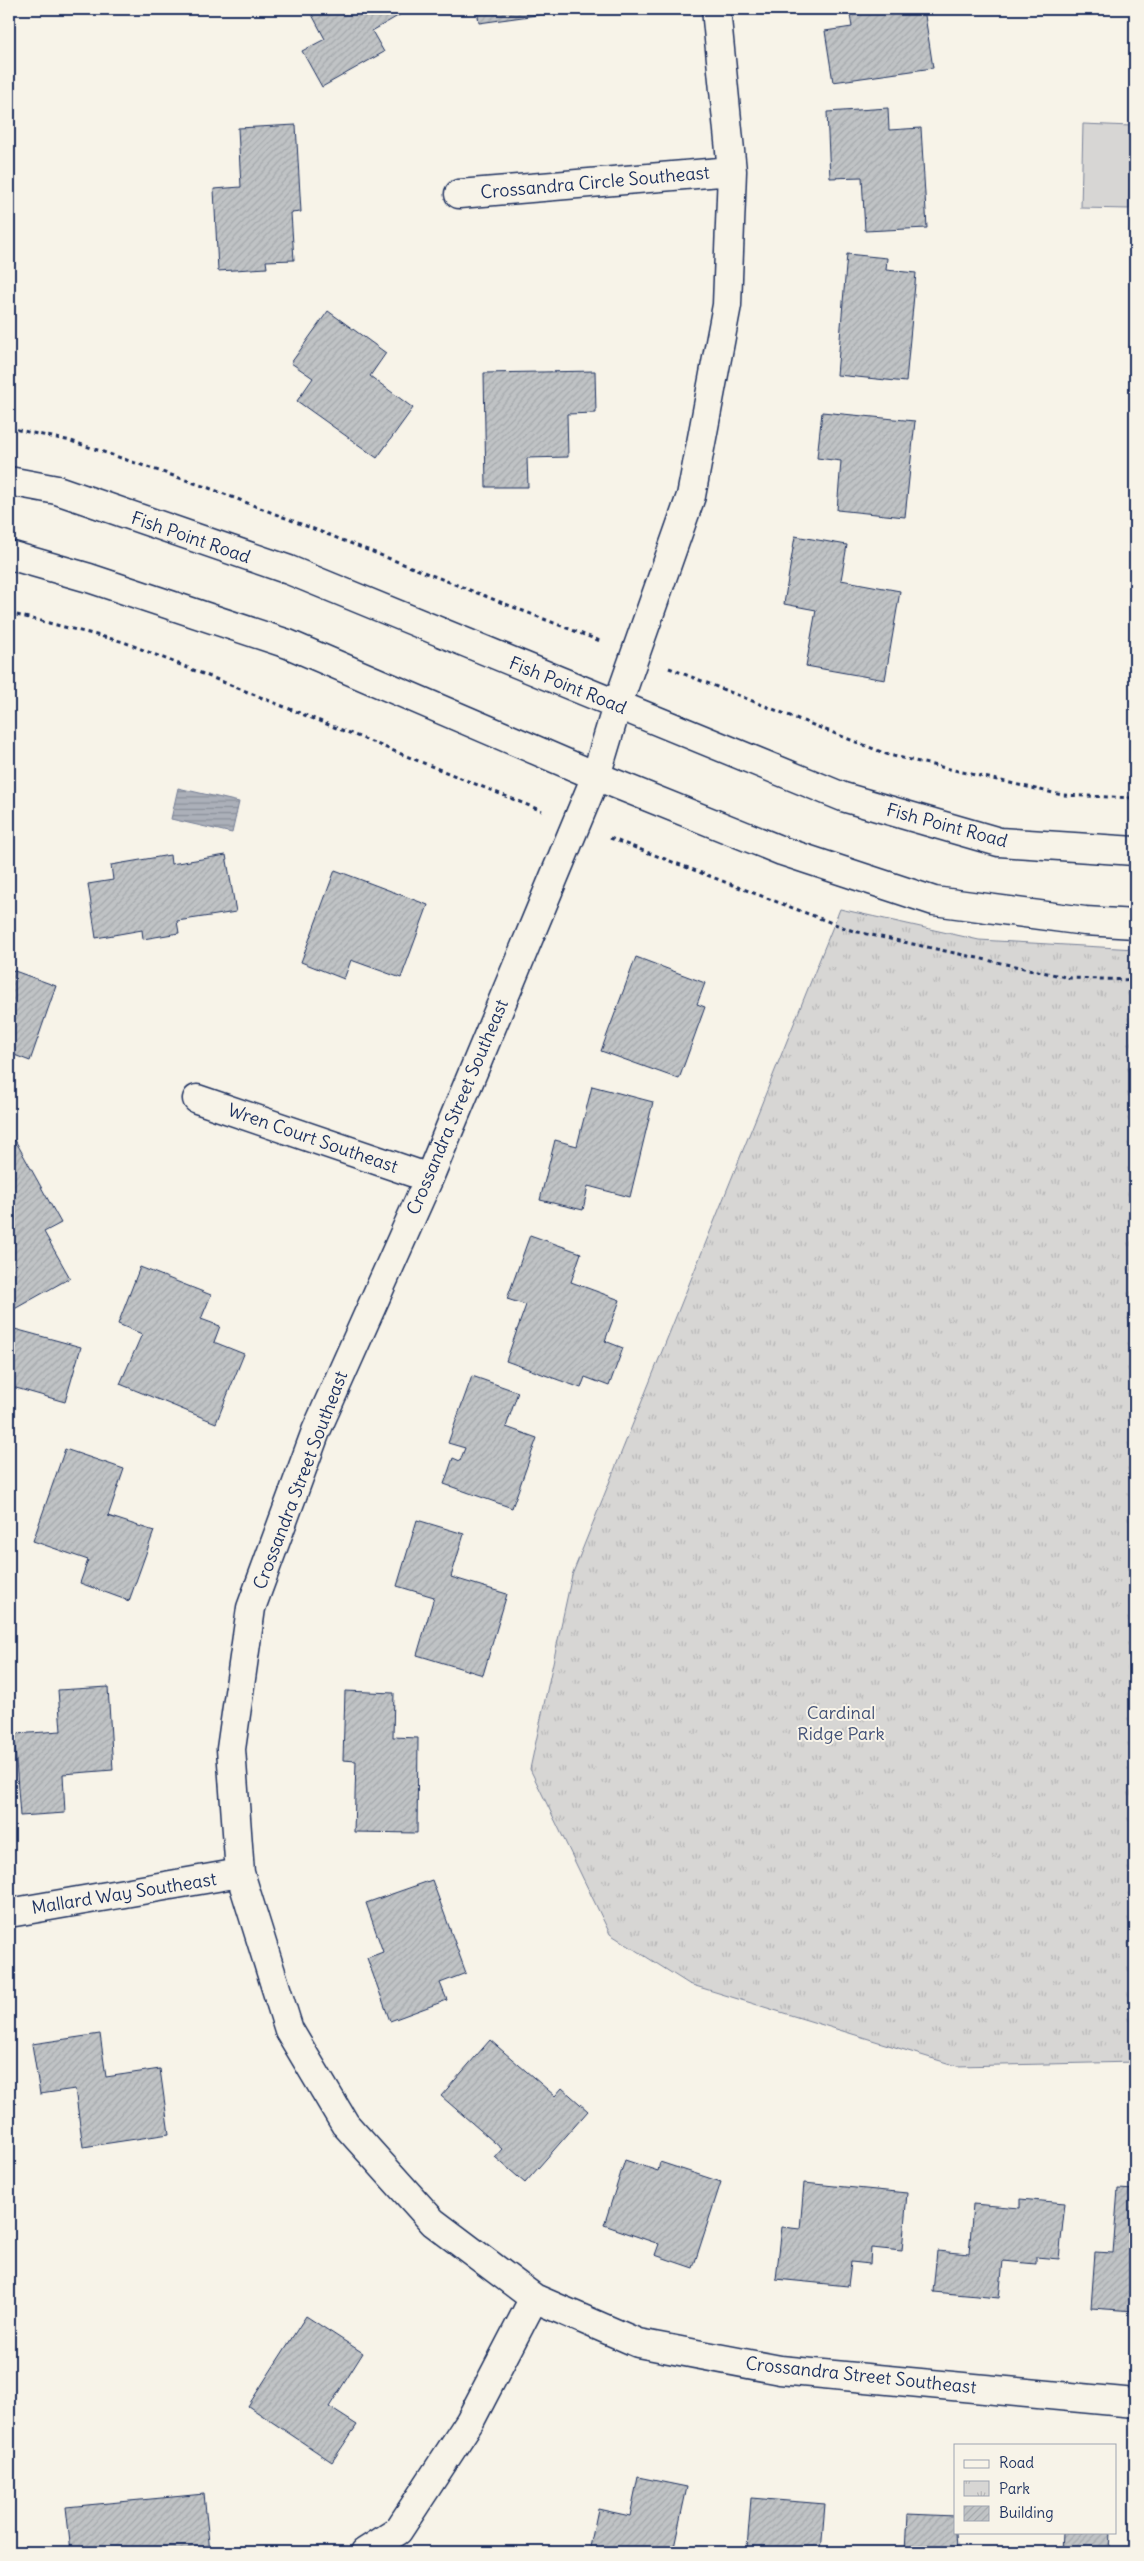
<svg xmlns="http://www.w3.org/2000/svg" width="1144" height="2561" viewBox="0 0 1144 2561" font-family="Delius,sans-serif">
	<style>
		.park { fill: url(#park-tufts); stroke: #798299 }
		.pitch { fill: #d7d6d4; stroke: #798299 }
		.water { fill: url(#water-rules); stroke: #727c95 }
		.building { fill: url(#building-hatch); stroke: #1b2f5e }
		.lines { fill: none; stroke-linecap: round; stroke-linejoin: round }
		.minor-casing { stroke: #1b2f5e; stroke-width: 31 }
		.path { stroke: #1b2f5e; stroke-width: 3; stroke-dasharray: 4 4; stroke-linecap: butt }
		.minor { stroke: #f7f3e8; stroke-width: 28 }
		.labels { text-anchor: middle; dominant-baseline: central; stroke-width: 4; stroke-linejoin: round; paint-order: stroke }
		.street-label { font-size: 18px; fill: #1b2f5e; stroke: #f7f3e8 }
		.park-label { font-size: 18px; fill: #415076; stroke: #f7f3e8 }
	</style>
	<defs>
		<pattern id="park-tufts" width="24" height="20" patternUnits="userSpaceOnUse" patternTransform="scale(1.25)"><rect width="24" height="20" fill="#d7d6d4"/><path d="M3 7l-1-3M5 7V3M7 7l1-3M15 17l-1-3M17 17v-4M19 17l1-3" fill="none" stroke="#b8b8b8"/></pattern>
		<pattern id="water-rules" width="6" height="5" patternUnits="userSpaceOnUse" patternTransform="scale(1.25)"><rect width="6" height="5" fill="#acb0b9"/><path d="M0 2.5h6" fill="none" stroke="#8b909a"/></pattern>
		<pattern id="building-hatch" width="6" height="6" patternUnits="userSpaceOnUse" patternTransform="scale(1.25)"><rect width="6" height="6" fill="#c0c3c5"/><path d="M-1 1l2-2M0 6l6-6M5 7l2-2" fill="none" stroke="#a4a8ac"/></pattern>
	</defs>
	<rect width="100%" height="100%" fill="#f7f3e8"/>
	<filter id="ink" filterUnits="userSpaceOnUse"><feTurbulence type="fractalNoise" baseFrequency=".02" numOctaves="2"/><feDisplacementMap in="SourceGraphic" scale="10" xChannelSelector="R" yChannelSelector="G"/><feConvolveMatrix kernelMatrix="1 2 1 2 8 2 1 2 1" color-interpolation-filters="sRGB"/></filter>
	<g filter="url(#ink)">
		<path class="park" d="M 840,909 L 979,940 L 1135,949 L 1135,2062 L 957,2066 L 689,1984 L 610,1934 L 530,1769 L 572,1575 Z"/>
		<path class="pitch" d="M 1083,124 L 1131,126 L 1129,209 L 1081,208 Z"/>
		<path class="water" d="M 178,788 L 239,802 L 232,833 L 171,819 Z"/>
		<path class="building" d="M 309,9 L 401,9 L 403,13 L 372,31 L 384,52 L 322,87 L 302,51 L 325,39 Z
			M 477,9 L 544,9 L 544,14 L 479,23 Z
			M 849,9 L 924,9 L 933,68 L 833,82 L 825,31 L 852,27 Z
			M 888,108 L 889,130 L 921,128 L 927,228 L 865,231 L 862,177 L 830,178 L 827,112 Z
			M 296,125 L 301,212 L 291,213 L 294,260 L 266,261 L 267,268 L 218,271 L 214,189 L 241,187 L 238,128 Z
			M 847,254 L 887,258 L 886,270 L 916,273 L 906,382 L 837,375 Z
			M 328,311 L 386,353 L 370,376 L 413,408 L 377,458 L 297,401 L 313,378 L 291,363 Z
			M 1131,343 L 1135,343 L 1135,413 Z
			M 595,371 L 596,413 L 567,414 L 568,457 L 527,458 L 528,487 L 486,487 L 484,373 Z
			M 822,412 L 915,421 L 905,517 L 837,510 L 841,461 L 817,458 Z
			M 795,536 L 847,545 L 841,580 L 900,591 L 885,680 L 806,666 L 816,610 L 784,604 Z
			M 170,855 L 171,864 L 226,855 L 236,912 L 177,921 L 179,933 L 143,939 L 142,930 L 96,938 L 88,884 L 113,880 L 111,865 Z
			M 335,870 L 428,905 L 401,978 L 351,960 L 344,979 L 301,962 Z
			M 636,957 L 705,983 L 697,1004 L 705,1007 L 679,1079 L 601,1051 Z
			M 12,970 L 56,986 L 30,1061 L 9,1053 L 9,979 Z
			M 592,1086 L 653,1102 L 630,1197 L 588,1186 L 583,1210 L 540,1200 L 555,1140 L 577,1146 Z
			M 15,1140 L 61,1223 L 44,1232 L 70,1278 L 9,1312 L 9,1143 Z
			M 530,1235 L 581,1253 L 571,1282 L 620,1300 L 605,1341 L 623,1348 L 609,1386 L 585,1377 L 581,1388 L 506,1361 L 526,1305 L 507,1299 Z
			M 140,1267 L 211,1295 L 201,1319 L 220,1326 L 214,1342 L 244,1354 L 216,1423 L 120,1384 L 142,1334 L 118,1324 Z
			M 11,1328 L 81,1347 L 65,1402 L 9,1386 L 9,1338 Z
			M 472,1376 L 518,1392 L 506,1427 L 537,1438 L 512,1508 L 444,1484 L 453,1458 L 460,1461 L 465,1448 L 448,1443 Z
			M 65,1449 L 124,1469 L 108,1516 L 154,1531 L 129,1601 L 80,1583 L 88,1560 L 33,1541 Z
			M 417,1520 L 464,1534 L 451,1577 L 507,1594 L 483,1675 L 417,1655 L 434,1597 L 397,1586 Z
			M 108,1687 L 113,1770 L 63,1774 L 65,1813 L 20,1816 L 14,1734 L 61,1731 L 58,1690 Z
			M 345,1691 L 394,1693 L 393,1737 L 418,1738 L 417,1833 L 354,1832 L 356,1761 L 343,1760 Z
			M 432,1880 L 466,1973 L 440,1983 L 447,2000 L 390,2021 L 367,1958 L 383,1952 L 366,1903 Z
			M 100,2034 L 106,2077 L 160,2069 L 169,2134 L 83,2147 L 75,2089 L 40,2094 L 32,2044 Z
			M 490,2040 L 555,2096 L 562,2088 L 588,2111 L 525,2183 L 495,2157 L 502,2149 L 441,2096 Z
			M 625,2160 L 658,2171 L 660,2162 L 721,2182 L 693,2268 L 655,2255 L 659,2244 L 604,2225 Z
			M 804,2183 L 907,2193 L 902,2251 L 871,2248 L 870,2264 L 851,2262 L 848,2286 L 776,2279 L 782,2227 L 800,2229 Z
			M 1118,2189 L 1135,2190 L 1135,2311 L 1091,2308 L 1095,2252 L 1113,2253 Z
			M 1020,2199 L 1065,2203 L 1059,2259 L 1036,2257 L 1036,2264 L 1003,2261 L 999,2298 L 933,2292 L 937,2251 L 969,2254 L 973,2204 L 1020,2208 Z
			M 306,2316 L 363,2353 L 329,2407 L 357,2425 L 332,2462 L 248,2406 Z
			M 638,2477 L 687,2487 L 673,2552 L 589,2552 L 598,2509 L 630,2516 Z
			M 204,2494 L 210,2552 L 71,2552 L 66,2507 Z
			M 751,2498 L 825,2504 L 821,2552 L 761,2552 L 761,2549 L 747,2548 Z
			M 907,2514 L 955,2516 L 957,2549 L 1010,2552 L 905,2552 Z
			M 1063,2532 L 1110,2532 L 1109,2552 L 1062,2552 Z"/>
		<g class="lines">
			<defs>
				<path id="minor" d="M 716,9 L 732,171 L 727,305 L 691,496 L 617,706 L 596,776 L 429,1178 L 316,1431 L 251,1608 L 231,1749 L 240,1873 L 289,2030 L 345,2124 L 433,2222 L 534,2298 L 638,2343 L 780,2370 L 1135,2403
					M 459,194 L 732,171
					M 9,481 L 57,490 L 289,570 L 843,797 L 999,842 L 1135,851
					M 9,555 L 89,578 L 288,644 L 596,776 L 782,851 L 934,901 L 1085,921 L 1135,924
					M 197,1099 L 429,1178
					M 9,1913 L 240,1873
					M 365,2552 L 398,2531 L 470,2421 L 534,2298"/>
			</defs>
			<use href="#minor" class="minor-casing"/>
			<path class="path" d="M 9,428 L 71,441 L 209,488 L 600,641
				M 9,613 L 124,642 L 542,811
				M 669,668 L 889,755 L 1062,795 L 1135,798
				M 610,838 L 853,931 L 1070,978 L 1135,980"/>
			<use href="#minor" class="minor"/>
		</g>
	</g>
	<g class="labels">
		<g class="street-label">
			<text transform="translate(595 182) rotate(-5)">Crossandra Circle Southeast</text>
			<text transform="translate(191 537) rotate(19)">Fish Point Road</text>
			<text transform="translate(568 685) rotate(22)">Fish Point Road</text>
			<text transform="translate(947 825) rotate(15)">Fish Point Road</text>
			<text transform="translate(457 1107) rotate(-67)">Crossandra Street Southeast</text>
			<text transform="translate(313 1138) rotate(19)">Wren Court Southeast</text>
			<text transform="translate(300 1480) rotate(-69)">Crossandra Street Southeast</text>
			<text transform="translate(124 1893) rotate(-9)">Mallard Way Southeast</text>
			<text transform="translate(861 2375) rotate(6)">Crossandra Street Southeast</text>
		</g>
		<g class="park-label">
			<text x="841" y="1712">Cardinal<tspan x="841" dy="21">Ridge Park</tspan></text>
		</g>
	</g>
	<rect width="1144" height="2561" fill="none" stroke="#f7f3e8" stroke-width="30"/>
	<rect x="15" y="15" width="1114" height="2531" fill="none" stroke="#1b2f5e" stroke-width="2" filter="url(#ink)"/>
	<rect x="954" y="2444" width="162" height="90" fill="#f7f3e8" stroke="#9fa5b1"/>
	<rect x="964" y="2460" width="25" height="8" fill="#f7f3e8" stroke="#9fa5b1"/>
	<text x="999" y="2468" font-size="15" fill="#1b2f5e">Road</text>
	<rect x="964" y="2481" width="25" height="15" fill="url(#park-tufts)" stroke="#9fa5b1"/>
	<text x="999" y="2494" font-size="15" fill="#1b2f5e">Park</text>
	<rect x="964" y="2506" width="25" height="15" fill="url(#building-hatch)" stroke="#9fa5b1"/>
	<text x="999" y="2518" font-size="15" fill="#1b2f5e">Building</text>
</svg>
